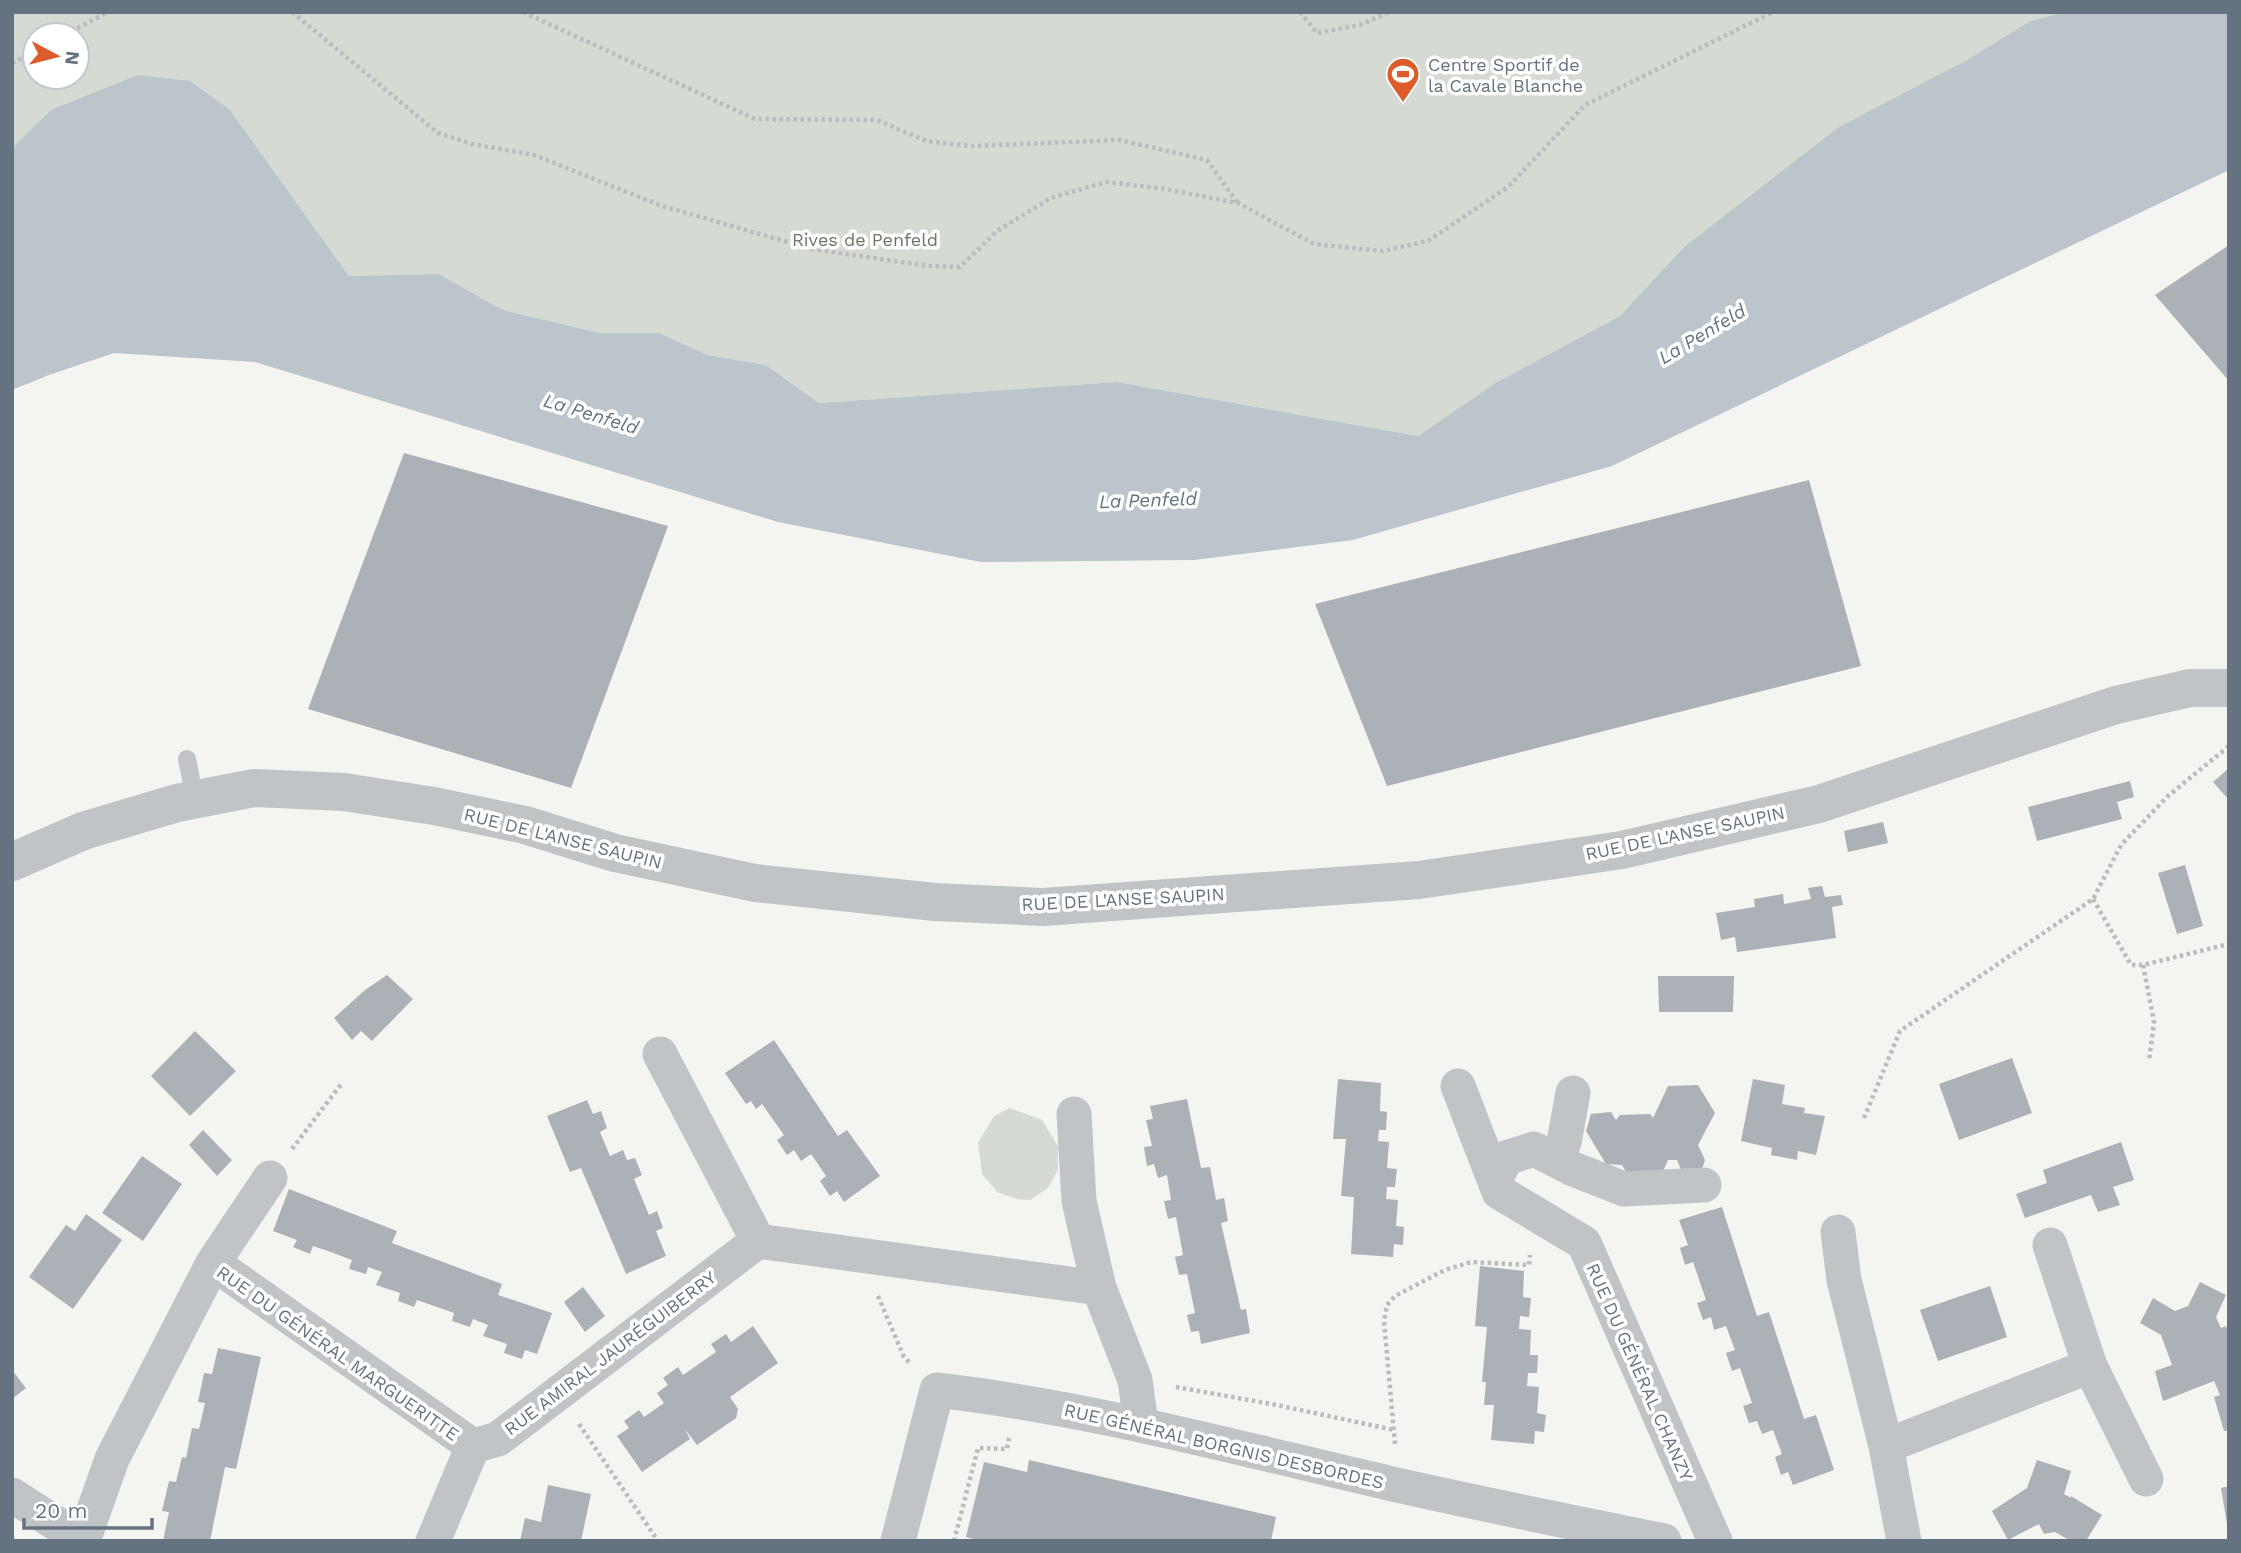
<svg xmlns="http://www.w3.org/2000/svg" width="2241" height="1553" viewBox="0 0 2241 1553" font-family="'Work Sans',sans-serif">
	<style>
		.green { fill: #d5dbd2; fill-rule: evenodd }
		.water { fill: #bbc5cb }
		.building { fill: #abb1b7 }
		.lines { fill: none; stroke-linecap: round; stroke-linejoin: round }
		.path { stroke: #babcbe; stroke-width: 4.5; stroke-dasharray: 3.5 3.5; stroke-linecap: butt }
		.service { stroke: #c0c4c7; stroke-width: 18 }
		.minor { stroke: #c0c4c7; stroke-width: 35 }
		.tertiary { stroke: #c0c4c7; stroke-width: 38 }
		.labels { text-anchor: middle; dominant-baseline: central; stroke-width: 7; stroke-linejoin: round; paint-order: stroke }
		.poi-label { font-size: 18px; fill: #657381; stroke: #fff; text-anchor: start }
		.park-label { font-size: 18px; fill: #667863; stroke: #fff }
		.street-label { font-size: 18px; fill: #657381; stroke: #fff }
		.water-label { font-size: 19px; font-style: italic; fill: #60747e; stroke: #fff }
	</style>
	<rect width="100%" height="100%" fill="#f4f5f1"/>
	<path class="green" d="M 12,12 L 2065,12 L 2030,21 L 1967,60 L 1683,248 L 1620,316 L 1495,383 L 1418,436 L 1117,382 L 819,403 L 766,365 L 708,355 L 659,333 L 600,333 L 503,310 L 439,274 L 349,276 L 230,110 L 52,110 L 12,148 ZM 35,35 L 77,35 L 77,77 L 35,77 Z
		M 1010,1108 L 1042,1120 L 1058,1146 L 1058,1170 L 1048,1188 L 1030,1200 L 1016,1199 L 997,1192 L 982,1174 L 978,1143 L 994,1116 Z"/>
	<path class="water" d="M 2065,12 L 2229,12 L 2229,170 L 1612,466 L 1353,540 L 1194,560 L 981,562 L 778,522 L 255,362 L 114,353 L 49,375 L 12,390 L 12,148 L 51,110 L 138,75 L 190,81 L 230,110 L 349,276 L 439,274 L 503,310 L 600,333 L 659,333 L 708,355 L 766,365 L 819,403 L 1117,382 L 1418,436 L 1495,383 L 1620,316 L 1683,248 L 1839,127 L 1967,60 L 2030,21 Z"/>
	<path class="building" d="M 2229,245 L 2229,381 L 2155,295 Z
		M 404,453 L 668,526 L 571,788 L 308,709 Z
		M 1809,480 L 1861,666 L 1387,786 L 1315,604 Z
		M 2229,768 L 2229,800 L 2213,782 Z
		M 2130,781 L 2134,797 L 2117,802 L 2122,819 L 2037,841 L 2028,807 Z
		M 1883,822 L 1888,843 L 1848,852 L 1844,831 Z
		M 2185,865 L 2203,926 L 2177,934 L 2158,873 Z
		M 1822,886 L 1825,897 L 1841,895 L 1843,905 L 1832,907 L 1836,938 L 1737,952 L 1735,937 L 1721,940 L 1716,913 L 1755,907 L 1754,899 L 1783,894 L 1784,904 L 1811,899 L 1808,888 Z
		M 387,975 L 413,999 L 372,1041 L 361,1031 L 352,1040 L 334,1018 L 365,990 Z
		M 1658,976 L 1734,976 L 1733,1012 L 1659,1012 Z
		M 195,1031 L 236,1071 L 190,1116 L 151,1076 Z
		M 774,1040 L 838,1136 L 847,1130 L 880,1176 L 844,1202 L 837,1191 L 830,1196 L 820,1181 L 826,1176 L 811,1154 L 801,1161 L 794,1150 L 787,1155 L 777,1140 L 784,1135 L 762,1104 L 756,1109 L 751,1101 L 746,1104 L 725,1073 Z
		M 2012,1058 L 2032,1113 L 1959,1140 L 1939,1084 Z
		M 1338,1079 L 1381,1083 L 1380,1111 L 1387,1112 L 1386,1130 L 1379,1130 L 1378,1141 L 1389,1142 L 1387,1168 L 1397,1169 L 1395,1187 L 1387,1187 L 1386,1199 L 1398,1200 L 1396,1226 L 1404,1227 L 1403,1245 L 1394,1244 L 1393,1257 L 1351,1254 L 1354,1197 L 1341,1196 L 1346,1139 L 1333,1139 Z
		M 1753,1079 L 1785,1085 L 1782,1104 L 1805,1108 L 1804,1113 L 1825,1116 L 1816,1155 L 1798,1151 L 1797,1160 L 1771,1155 L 1772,1148 L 1741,1141 Z
		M 1698,1085 L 1715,1113 L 1698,1145 L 1705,1160 L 1701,1172 L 1683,1174 L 1677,1160 L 1668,1160 L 1661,1176 L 1629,1177 L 1622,1165 L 1606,1164 L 1586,1131 L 1591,1114 L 1611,1112 L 1616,1120 L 1620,1115 L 1650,1114 L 1653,1118 L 1668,1086 Z
		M 1187,1099 L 1201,1168 L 1210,1167 L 1216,1200 L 1224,1198 L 1228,1221 L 1221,1223 L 1241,1310 L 1246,1309 L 1250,1333 L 1201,1344 L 1199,1331 L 1191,1332 L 1187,1315 L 1195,1313 L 1187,1274 L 1179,1275 L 1175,1257 L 1183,1255 L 1176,1217 L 1168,1219 L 1164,1201 L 1171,1200 L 1167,1175 L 1158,1178 L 1154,1164 L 1147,1166 L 1144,1147 L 1152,1146 L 1146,1120 L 1153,1119 L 1150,1106 Z
		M 587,1100 L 593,1114 L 601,1111 L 607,1128 L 600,1132 L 610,1156 L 623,1150 L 627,1160 L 635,1158 L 642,1175 L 634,1179 L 649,1215 L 657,1211 L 663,1228 L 656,1231 L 666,1256 L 626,1274 L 581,1168 L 570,1172 L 547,1116 Z
		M 203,1130 L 232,1160 L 217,1176 L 189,1145 Z
		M 2121,1142 L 2134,1180 L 2113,1187 L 2120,1205 L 2098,1212 L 2091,1195 L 2025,1218 L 2016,1194 L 2047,1183 L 2043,1170 Z
		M 142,1156 L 182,1184 L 143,1241 L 102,1213 Z
		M 289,1189 L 397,1231 L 392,1243 L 502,1284 L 498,1295 L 552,1313 L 537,1354 L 525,1350 L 522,1359 L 504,1353 L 507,1344 L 483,1336 L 488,1325 L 473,1319 L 470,1327 L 452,1321 L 454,1313 L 417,1300 L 414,1307 L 398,1301 L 400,1293 L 376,1285 L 382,1272 L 368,1267 L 366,1274 L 349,1269 L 352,1260 L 328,1251 L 313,1246 L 310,1254 L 293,1247 L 297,1240 L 273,1231 Z
		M 1722,1207 L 1757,1316 L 1769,1312 L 1804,1419 L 1816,1415 L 1834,1470 L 1793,1485 L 1788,1472 L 1781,1475 L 1775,1457 L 1782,1454 L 1773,1430 L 1762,1434 L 1757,1421 L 1749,1423 L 1743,1406 L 1752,1403 L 1740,1368 L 1732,1371 L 1726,1353 L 1735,1350 L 1726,1326 L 1714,1330 L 1711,1317 L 1703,1320 L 1697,1303 L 1706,1300 L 1693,1262 L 1685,1265 L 1680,1248 L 1688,1245 L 1679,1220 Z
		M 86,1214 L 122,1240 L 73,1309 L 29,1277 L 66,1225 L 75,1231 Z
		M 1480,1266 L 1524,1271 L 1523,1297 L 1531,1298 L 1529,1317 L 1520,1316 L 1519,1329 L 1531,1330 L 1530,1355 L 1538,1355 L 1537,1373 L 1528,1373 L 1527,1386 L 1539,1387 L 1537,1413 L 1546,1415 L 1544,1432 L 1535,1431 L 1534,1444 L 1491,1440 L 1494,1405 L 1484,1405 L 1486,1382 L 1482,1382 L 1487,1327 L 1475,1326 Z
		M 2200,1282 L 2226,1295 L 2216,1317 L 2221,1328 L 2226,1326 L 2229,1332 L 2229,1347 L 2227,1348 L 2229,1354 L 2229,1430 L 2224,1431 L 2214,1397 L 2220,1395 L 2214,1381 L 2163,1401 L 2155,1371 L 2172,1365 L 2161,1335 L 2140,1323 L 2153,1298 L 2175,1311 L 2188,1306 Z
		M 1990,1286 L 2007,1337 L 1938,1361 L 1920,1310 Z
		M 583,1287 L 605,1316 L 585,1332 L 564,1302 Z
		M 753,1326 L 778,1363 L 730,1397 L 738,1409 L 736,1418 L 697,1445 L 685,1429 L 690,1439 L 642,1472 L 617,1436 L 629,1428 L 624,1421 L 639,1410 L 644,1417 L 664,1403 L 657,1393 L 668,1385 L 663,1378 L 678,1367 L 683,1375 L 716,1352 L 711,1344 L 726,1334 L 731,1342 Z
		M 218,1348 L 261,1357 L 236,1469 L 225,1467 L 210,1541 L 163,1541 L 169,1512 L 162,1511 L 169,1481 L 176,1482 L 182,1457 L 186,1458 L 192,1428 L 199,1429 L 205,1403 L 198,1402 L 204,1373 L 212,1374 Z
		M 12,1370 L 26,1388 L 12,1399 Z
		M 1029,1460 L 1276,1517 L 1271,1541 L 980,1541 L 966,1537 L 984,1462 L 1027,1472 Z
		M 2037,1460 L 2071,1471 L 2064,1494 L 2071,1498 L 2071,1496 L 2102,1515 L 2086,1541 L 2071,1541 L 2055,1532 L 2044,1534 L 2039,1524 L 2008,1540 L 1992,1511 L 2027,1488 Z
		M 548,1485 L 591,1494 L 581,1541 L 520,1541 L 525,1518 L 541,1522 Z
		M 2229,1486 L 2229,1524 L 2227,1524 L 2221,1488 Z"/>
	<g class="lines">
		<path class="path" d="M 292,12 L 438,133 L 473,144 L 534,155 L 662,206 L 812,249 L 929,266 L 960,267 L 997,231 L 1051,198 L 1106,182 L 1159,188 L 1238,203 L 1314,244 L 1382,251 L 1428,241 L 1508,187 L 1585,105 L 1773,12
			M 523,12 L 755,119 L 877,120 L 926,141 L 970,146 L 1120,140 L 1207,160 L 1237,202
			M 1300,12 L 1317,33 L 1360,25 L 1389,12
			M 65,35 L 108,12
			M 12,63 L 35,51
			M 2093,899 L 2131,965 L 2143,965 L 2229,944
			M 2143,965 L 2154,1022 L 2149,1061
			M 1864,1118 L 1900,1031 L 2093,899 L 2121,845 L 2168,796 L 2229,746
			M 292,1149 L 342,1083
			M 878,1296 L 904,1357 L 910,1363
			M 1176,1387 L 1277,1405 L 1394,1430
			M 579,1424 L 658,1541
			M 1395,1444 L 1384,1321 L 1387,1305 L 1395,1296 L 1445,1270 L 1471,1262 L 1529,1265 L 1530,1255
			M 954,1541 L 978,1448 L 1007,1449 L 1009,1438"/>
		<path class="service" d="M 187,759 L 195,799"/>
		<path class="minor" d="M 660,1054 L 758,1241
			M 1458,1086 L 1499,1192 L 1584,1243 L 1715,1541
			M 1074,1114 L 1079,1201 L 1099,1288
			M 1556,1160 L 1564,1142 L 1573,1093
			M 1495,1180 L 1506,1158 L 1534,1149 L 1573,1169 L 1624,1189 L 1704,1185
			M 1838,1232 L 1844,1280 L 1886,1446 L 1904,1541
			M 2050,1245 L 2090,1366 L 2146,1479
			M 213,1263 L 270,1178
			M 1886,1446 L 2090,1366
			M 12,1495 L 83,1541 L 112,1459 L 213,1263 L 473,1446
			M 433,1541 L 473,1446 L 498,1439 L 758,1241 L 1099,1288 L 1135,1380 L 1141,1424
			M 898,1541 L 937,1390 C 1090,1408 1238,1448 1388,1483 C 1480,1504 1572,1522 1664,1541"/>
		<path class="tertiary" d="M 12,862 L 83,831 L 177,803 L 254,788 L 344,792 L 434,806 L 525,825 L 615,853 L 755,883 L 935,902 L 1043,907 L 1419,880 L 1622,850 L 1819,804 L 2116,705 L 2190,688 L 2229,688"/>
	</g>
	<defs>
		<symbol id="stadium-pin" viewBox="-11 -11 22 30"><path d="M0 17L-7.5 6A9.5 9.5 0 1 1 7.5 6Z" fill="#dc5c2a" stroke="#fff"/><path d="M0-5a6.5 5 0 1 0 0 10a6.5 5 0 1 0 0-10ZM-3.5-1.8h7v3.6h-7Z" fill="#fff"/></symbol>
	</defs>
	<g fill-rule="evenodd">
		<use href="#stadium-pin" x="1384" y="55" width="38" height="52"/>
	</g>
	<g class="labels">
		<g class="poi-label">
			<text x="1428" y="64">Centre Sportif de<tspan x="1428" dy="21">la Cavale Blanche</tspan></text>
		</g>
		<g class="park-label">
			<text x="865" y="239">Rives de Penfeld</text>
		</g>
		<g class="street-label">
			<text transform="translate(1685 833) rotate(-12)">RUE DE L'ANSE SAUPIN</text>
			<text transform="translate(563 838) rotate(14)">RUE DE L'ANSE SAUPIN</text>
			<text transform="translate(1123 899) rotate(-3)">RUE DE L'ANSE SAUPIN</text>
			<text transform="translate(338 1353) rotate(35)">RUE DU GÉNÉRAL MARGUERITTE</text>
			<text transform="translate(610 1353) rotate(-37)">RUE AMIRAL JAURÉGUIBERRY</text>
			<text transform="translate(1640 1372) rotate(66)">RUE DU GÉNÉRAL CHANZY</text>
			<text transform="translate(1224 1446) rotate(13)">RUE GÉNÉRAL BORGNIS DESBORDES</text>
		</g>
		<g class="water-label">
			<text transform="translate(1702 334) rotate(-31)">La Penfeld</text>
			<text transform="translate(591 414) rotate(17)">La Penfeld</text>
			<text transform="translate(1148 500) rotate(-2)">La Penfeld</text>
		</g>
	</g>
	<rect width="2241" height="1553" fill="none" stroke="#657381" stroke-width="28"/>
	<g transform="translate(56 56) rotate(97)"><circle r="33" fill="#ffffff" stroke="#c1c7cd" stroke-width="2"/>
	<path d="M0-5L12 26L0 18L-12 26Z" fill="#dc5c2a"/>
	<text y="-10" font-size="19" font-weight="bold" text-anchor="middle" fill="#657381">N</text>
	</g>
	<path d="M24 1518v10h128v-10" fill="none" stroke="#657381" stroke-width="3.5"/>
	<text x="35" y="1518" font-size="21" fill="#657381" stroke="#ffffff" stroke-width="5" paint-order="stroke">20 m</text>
</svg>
